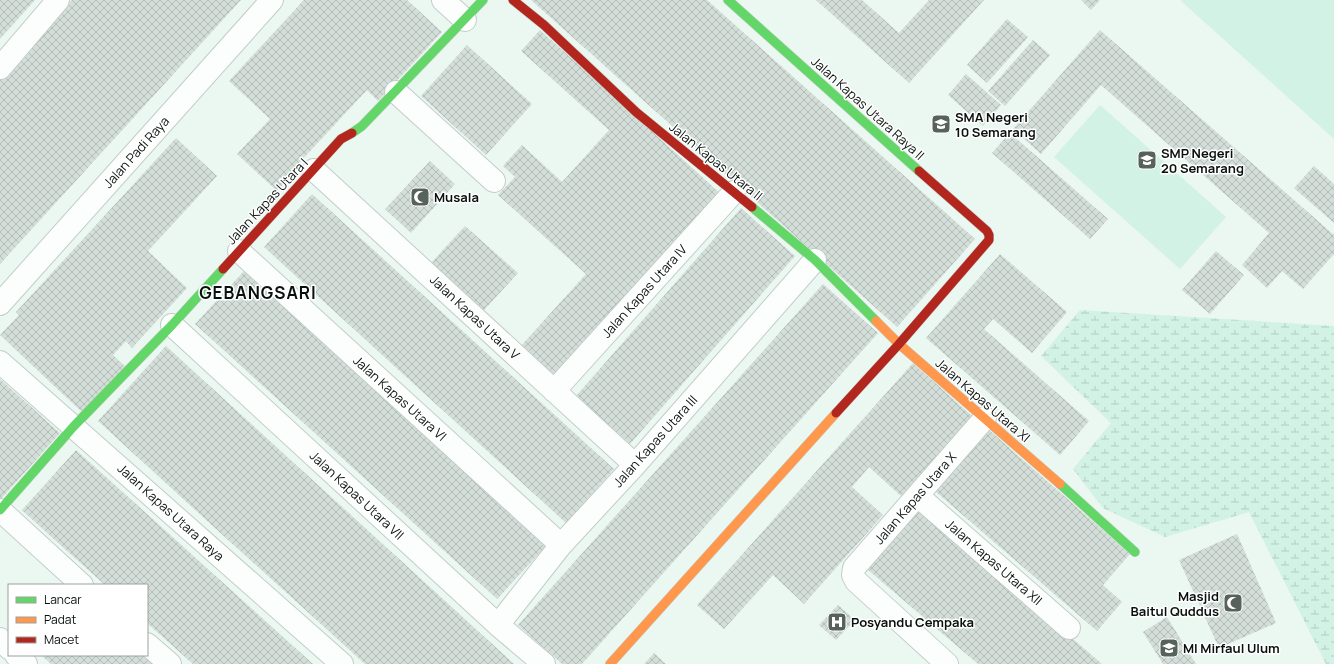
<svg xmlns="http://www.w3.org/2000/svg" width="1334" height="664" viewBox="0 0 1334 664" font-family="Manrope,sans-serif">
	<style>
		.grass { fill: #d1f2e4 }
		.wetland { fill: url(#wetland-marsh) }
		.building { fill: url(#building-cross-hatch) }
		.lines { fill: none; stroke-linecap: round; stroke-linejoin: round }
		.street-casing { stroke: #c3cdc8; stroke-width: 24 }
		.fast-casing { stroke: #c3cdc8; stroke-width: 10 }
		.slow-casing { stroke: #c3cdc8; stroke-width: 10 }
		.jam-casing { stroke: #c3cdc8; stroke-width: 10 }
		.street { stroke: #fcfefd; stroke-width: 22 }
		.fast { stroke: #63d668; stroke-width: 9 }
		.slow { stroke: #ff974d; stroke-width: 9 }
		.jam { stroke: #b3261e; stroke-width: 9 }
		.labels { text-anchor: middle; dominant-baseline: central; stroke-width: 3; stroke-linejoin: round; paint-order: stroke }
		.street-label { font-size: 13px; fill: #09110e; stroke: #fff }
		.poi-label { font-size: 13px; font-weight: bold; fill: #09110e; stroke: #fff; text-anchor: start }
		.district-label { font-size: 17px; font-weight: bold; letter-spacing: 1px; fill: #09110e; stroke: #fff }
	</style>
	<defs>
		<pattern id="wetland-marsh" width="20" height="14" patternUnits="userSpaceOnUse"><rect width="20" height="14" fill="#d1f2e4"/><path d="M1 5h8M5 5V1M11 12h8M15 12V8" fill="none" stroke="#b2cec2"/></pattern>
		<pattern id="building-cross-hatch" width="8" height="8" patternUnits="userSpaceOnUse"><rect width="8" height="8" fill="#d3ded9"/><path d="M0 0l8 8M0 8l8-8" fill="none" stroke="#b4bdb9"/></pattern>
	</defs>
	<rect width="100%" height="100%" fill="#ebf7f1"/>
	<path class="grass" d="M 1180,0 L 1334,0 L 1334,139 Z
		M 1100,105 L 1226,217 L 1180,269 L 1054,157 Z"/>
	<path class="wetland" d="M 1080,310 L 1334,326 L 1334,664 L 1326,664 L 1249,512 L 1165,537 L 1103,508 L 1073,469 L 1111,423 L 1041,356 Z"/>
	<path class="building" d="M 0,0 L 35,0 L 0,39 Z
		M 72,0 L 241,0 L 0,264 L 0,79 Z
		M 304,0 L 407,0 L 442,32 L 378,101 L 367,90 L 299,163 L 301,165 L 277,191 L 237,154 L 270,119 L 229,81 Z
		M 531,0 L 707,0 L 975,239 L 897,327 Z
		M 816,0 L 862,0 L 899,33 L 929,0 L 984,0 L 909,83 Z
		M 1081,0 L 1100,0 L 1091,10 Z
		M 1007,19 L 1028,37 L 987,83 L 967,65 Z
		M 540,30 L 721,194 L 554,378 L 520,347 L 586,274 L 498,195 L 515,177 L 503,166 L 522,145 L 562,182 L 609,130 L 521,51 Z
		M 1100,30 L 1334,235 L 1334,254 L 1303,289 L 1282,271 L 1267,288 L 1242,265 L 1269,233 L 1101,85 L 1041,154 L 1013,129 Z
		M 1033,40 L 1050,55 L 1005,106 L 988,91 Z
		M 467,45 L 532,104 L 486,155 L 421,96 Z
		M 966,74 L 1001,105 L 983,126 L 948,95 Z
		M 1010,133 L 1108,219 L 1090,239 L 992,153 Z
		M 176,138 L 217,176 L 148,251 L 187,288 L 132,348 L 126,341 L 113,355 L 126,367 L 83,413 L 0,335 L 19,315 L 16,312 Z
		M 430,161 L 455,184 L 411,233 L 385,209 Z
		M 1314,166 L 1334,184 L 1334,223 L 1294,188 Z
		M 312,194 L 614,469 L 566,523 L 264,247 Z
		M 741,208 L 795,256 L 630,444 L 576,396 Z
		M 465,226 L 518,273 L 484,310 L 431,263 Z
		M 1216,251 L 1244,275 L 1210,314 L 1182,290 Z
		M 1000,254 L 1067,312 L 1032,353 L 993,319 L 984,329 L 1089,421 L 1060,455 L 926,338 Z
		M 244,271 L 546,546 L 497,599 L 195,324 Z
		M 823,284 L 878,333 L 582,664 L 562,664 L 518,625 Z
		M 166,346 L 514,664 L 365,664 L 204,518 L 98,421 Z
		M 913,363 L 972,416 L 901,496 L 869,467 L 852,487 L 883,515 L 804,604 L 773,575 L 724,629 L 697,605 Z
		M 0,379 L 60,433 L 0,500 Z
		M 988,429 L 1130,554 L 1103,585 L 1122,602 L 1097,631 L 935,491 Z
		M 76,450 L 147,514 L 313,664 L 193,664 L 147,623 L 147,585 L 105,585 L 46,532 L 22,510 Z
		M 920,508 L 956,538 L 1102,664 L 978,664 L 867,569 Z
		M 1237,534 L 1276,623 L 1219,648 L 1179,560 Z
		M 838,605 L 855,620 L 836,640 L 819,625 Z
		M 1167,617 L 1196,664 L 1163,664 L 1143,632 Z
		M 654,653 L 666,664 L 644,664 Z
		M 44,655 L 147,655 L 160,664 L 51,664 L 42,656 Z"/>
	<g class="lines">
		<defs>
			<path id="street" d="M 443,0 L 465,20
				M 0,68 L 58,0
				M 396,92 L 494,181
				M 314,170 L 635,465
				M 239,251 L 561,545
				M 0,304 L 272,0
				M 172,325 L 498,625 L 544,664
				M 0,362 L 342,664
				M 554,391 L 734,192
				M 918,496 L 1069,628
				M 0,510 L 82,585
				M 498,625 L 561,545 L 635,465 L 815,260
				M 0,639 L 9,648
				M 147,644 L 170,664
				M 16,655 L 26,664
				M 947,664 L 856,581 L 853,575 L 854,568 L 985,418"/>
			<path id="fast" d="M 728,0 L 919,171
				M 352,133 L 362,126 L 483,0
				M 752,207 L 815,260 L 876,321
				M 1060,484 L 1135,552
				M 0,510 L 74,426 L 172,325 L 223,269"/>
			<path id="slow" d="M 876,321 L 899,344 L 1060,484
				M 610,664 L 836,413"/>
			<path id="jam" d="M 513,0 L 544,25 L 636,112 L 752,207
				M 223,269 L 341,139 L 352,133
				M 836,413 L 899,344 L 989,240 L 989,235 L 987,231 L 919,171"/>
		</defs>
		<use href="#street" class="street-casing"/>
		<use href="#fast" class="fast-casing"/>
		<use href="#slow" class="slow-casing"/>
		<use href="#jam" class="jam-casing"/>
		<use href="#street" class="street"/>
		<use href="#fast" class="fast"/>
		<use href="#slow" class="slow"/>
		<use href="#jam" class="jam"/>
	</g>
	<defs>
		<symbol id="school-square" viewBox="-11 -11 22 22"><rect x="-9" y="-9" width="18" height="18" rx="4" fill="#58625d" stroke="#fff"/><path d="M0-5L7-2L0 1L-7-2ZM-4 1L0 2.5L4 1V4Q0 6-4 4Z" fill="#fff"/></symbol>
		<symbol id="mosque-square" viewBox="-11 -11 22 22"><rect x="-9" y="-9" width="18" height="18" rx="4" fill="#58625d" stroke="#fff"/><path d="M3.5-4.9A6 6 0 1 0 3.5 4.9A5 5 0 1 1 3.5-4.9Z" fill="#fff"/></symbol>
		<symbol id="hospital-square" viewBox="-11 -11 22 22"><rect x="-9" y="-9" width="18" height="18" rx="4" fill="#58625d" stroke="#fff"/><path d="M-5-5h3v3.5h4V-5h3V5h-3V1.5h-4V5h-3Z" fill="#fff"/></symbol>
	</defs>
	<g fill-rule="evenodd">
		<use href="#school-square" x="930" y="113" width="22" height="22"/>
		<use href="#school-square" x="1136" y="149" width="22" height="22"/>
		<use href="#mosque-square" x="409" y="186" width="22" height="22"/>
		<use href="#mosque-square" x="1222" y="592" width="22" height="22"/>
		<use href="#hospital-square" x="826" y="611" width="22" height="22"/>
		<use href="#school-square" x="1158" y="637" width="22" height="22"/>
	</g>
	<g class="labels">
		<g class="street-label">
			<text transform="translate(868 108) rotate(42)">Jalan Kapas Utara Raya II</text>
			<text transform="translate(136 152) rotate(-48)">Jalan Padi Raya</text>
			<text transform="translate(716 161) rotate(39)">Jalan Kapas Utara II</text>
			<text transform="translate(267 201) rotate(-47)">Jalan Kapas Utara I</text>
			<text transform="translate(644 291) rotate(-48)">Jalan Kapas Utara IV</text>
			<text transform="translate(475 317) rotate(43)">Jalan Kapas Utara V</text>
			<text transform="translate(400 398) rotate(42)">Jalan Kapas Utara VI</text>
			<text transform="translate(983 400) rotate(41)">Jalan Kapas Utara XI</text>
			<text transform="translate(655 441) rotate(-48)">Jalan Kapas Utara III</text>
			<text transform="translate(357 495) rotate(43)">Jalan Kapas Utara VII</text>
			<text transform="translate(915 498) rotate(-49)">Jalan Kapas Utara X</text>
			<text transform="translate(171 512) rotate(42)">Jalan Kapas Utara Raya</text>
			<text transform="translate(994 562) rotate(41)">Jalan Kapas Utara XII</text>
		</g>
		<g class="poi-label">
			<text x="955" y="117">SMA Negeri<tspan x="955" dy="15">10 Semarang</tspan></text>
			<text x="1161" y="153">SMP Negeri<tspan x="1161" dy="15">20 Semarang</tspan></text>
			<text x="434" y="197">Musala</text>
			<text x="1219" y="596" text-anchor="end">Masjid<tspan x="1219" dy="15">Baitul Quddus</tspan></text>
			<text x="851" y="622">Posyandu Cempaka</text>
			<text x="1183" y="648">MI Mirfaul Ulum</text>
		</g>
		<g class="district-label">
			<text x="258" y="292">GEBANGSARI</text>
		</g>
	</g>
	<rect x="8" y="584" width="140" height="72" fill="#ffffff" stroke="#9da09f"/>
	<rect x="16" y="597" width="20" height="6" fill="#63d668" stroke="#9da09f"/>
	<text x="44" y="604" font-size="12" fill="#09110e">Lancar</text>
	<rect x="16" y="617" width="20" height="6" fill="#ff974d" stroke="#9da09f"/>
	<text x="44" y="624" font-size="12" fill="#09110e">Padat</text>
	<rect x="16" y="637" width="20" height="6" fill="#b3261e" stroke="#9da09f"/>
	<text x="44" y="644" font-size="12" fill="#09110e">Macet</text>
</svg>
